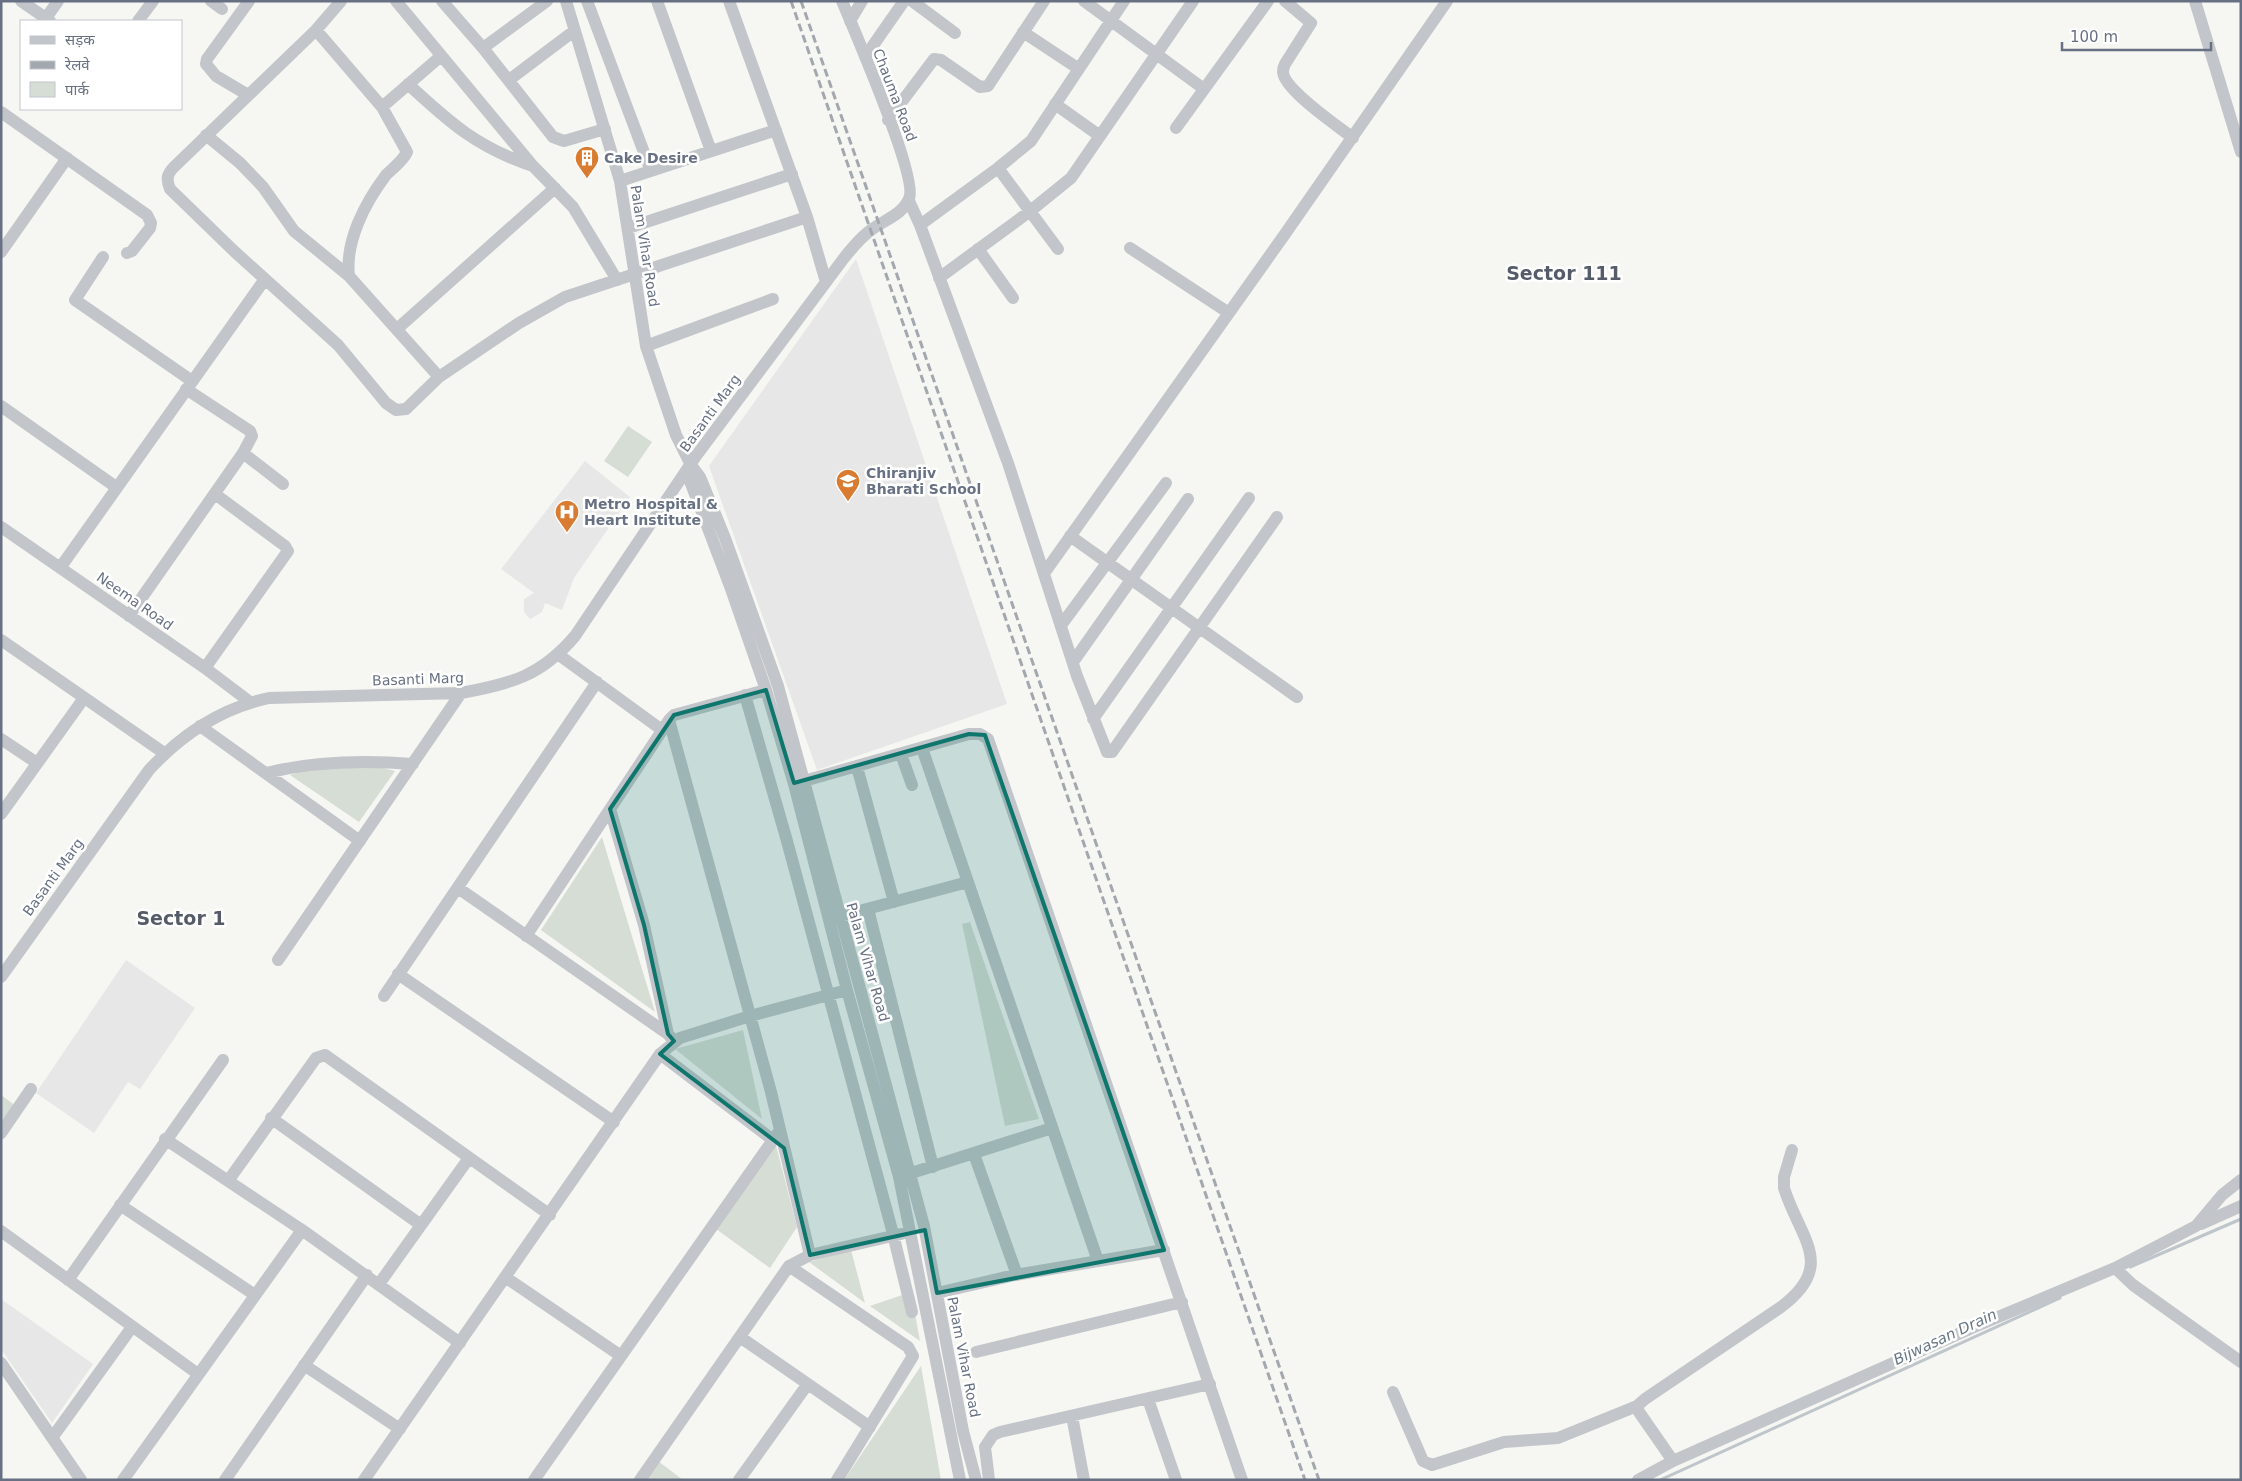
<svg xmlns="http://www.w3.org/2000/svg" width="2242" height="1481" viewBox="0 0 2242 1481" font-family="'DejaVu Sans','Noto Sans Devanagari',sans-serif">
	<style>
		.built { fill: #e7e7e7 }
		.green { fill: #d6ddd5 }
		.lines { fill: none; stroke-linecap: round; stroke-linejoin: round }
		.stream { stroke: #bec5cb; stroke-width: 3 }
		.minor { stroke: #c2c5c9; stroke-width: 12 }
		.rail { stroke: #a3a7ae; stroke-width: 3; stroke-dasharray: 8 4; stroke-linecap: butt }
		.marked { fill: #0f766e; fill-opacity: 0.2; stroke: #0f766e; stroke-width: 4; stroke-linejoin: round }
		.labels { text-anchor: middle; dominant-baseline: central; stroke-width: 5; stroke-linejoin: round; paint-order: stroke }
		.street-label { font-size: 14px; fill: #677183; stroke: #fff }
		.poi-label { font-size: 14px; font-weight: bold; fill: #677183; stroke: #fff; text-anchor: start }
		.water-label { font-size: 15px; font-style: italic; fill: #687785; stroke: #fff }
		.district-label { font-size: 19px; font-weight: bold; fill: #555b68; stroke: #fff }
	</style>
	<rect width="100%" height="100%" fill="#f6f6f3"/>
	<path class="built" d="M 856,259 L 1007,704 L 817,770 L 709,466 Z
		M 585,461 L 630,497 L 574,578 L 562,610 L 545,603 L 542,612 L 530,619 L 524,612 L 524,599 L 534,593 L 501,569 Z
		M 126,960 L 195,1008 L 140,1089 L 128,1082 L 94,1133 L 36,1093 Z
		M 1,1299 L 93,1364 L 52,1423 L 1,1349 Z"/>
	<path class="green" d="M 628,426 L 652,442 L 628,477 L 604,461 Z
		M 376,766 L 395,771 L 359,822 L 290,775 L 310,769 Z
		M 602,837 L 655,1012 L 541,930 Z
		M 970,922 L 1039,1119 L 1005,1126 L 962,924 Z
		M 743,1030 L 762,1119 L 675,1049 Z
		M 1,1095 L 16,1106 L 1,1128 Z
		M 776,1145 L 797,1227 L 770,1268 L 716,1229 Z
		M 851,1250 L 865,1303 L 809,1262 Z
		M 911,1292 L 920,1341 L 870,1306 Z
		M 921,1366 L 941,1480 L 844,1480 Z
		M 658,1461 L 683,1480 L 645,1480 Z"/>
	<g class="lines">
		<path class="stream" d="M 2130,1267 L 2241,1219
			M 1660,1480 L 2060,1298"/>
		<path class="minor" d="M 21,1 L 50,21
			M 211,1 L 222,9
			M 341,1 L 316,30 L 174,167 C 167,174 166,179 170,189 L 235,252 L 338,345 L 386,403 L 396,410 L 406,409 L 439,377 L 519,323 L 565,297 L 807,217
			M 396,1 L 533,166 L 573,207 L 617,280
			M 442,1 L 483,48 L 553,137 L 564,141 L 605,129
			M 566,1 L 620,181 L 646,346 L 676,435 L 691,465 L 700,477 L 725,538 L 778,686 L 804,781 L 924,1226 L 963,1431 L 976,1480
			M 587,1 L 651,171
			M 657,1 L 711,151
			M 729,1 L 807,217 L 826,282
			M 912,1 L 955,33
			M 1084,1 L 1204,89
			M 1285,1 L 1311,23 L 1285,64 C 1284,66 1283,71 1283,72 C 1284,90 1338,126 1353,138
			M 2195,1 L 2241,152
			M 46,18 L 58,1
			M 138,21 L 153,1
			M 850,21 L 862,1
			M 316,30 L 382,107 L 407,152 C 403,161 393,168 386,175 C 365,203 345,241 349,276
			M 1023,32 L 1079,69
			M 483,48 L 547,1
			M 865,57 L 904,1
			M 509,80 L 574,31
			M 408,84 C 450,123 478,148 533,166
			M 248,95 L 216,76 L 206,64 L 207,59 L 249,1
			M 1055,104 L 1100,136
			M 382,107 L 441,56
			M 1,112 L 147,215 L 151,223 L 150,228 L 132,251 L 127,253
			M 888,120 L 934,59 L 941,60 L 980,87 L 988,86 L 1044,1
			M 1176,128 L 1268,1
			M 206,135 L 240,163 L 263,187 L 294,231 L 349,276 L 439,377
			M 998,168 L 1058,249
			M 620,181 L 776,130
			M 909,201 L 920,225 L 1008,463 L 1077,676 L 1107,752 L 1112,752 L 1277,517
			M 920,225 L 998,168 L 1031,141 L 1124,1
			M 628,228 L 792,174
			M 1130,248 L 1229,313
			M 978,249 L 1013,298
			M 1,252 L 67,158
			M 103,257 L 75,300 L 192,381
			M 939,278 L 1029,212 L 1071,178 L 1193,1
			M 397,329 L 555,188
			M 646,346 L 773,299
			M 1,406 L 116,487
			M 243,453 L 283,484
			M 691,465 L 690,481 L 730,586 L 766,690 L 794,784 L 847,990 L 899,1177 L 960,1480
			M 1,527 L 205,668 L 250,702
			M 1070,536 L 1297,697
			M 60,568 L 265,279
			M 1045,572 L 1285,234 L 1447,1
			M 129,616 L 243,453 L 252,436 L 250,431 L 186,389
			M 1062,624 L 1166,483
			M 1,640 L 164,753
			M 559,655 L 662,730
			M 1073,662 L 1188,499
			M 205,668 L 288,551 L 285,546 L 215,494
			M 745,695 L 787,841 L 892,1230 L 912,1312
			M 1093,719 L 1249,498
			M 669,720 L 771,1092 L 810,1255
			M 200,726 L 360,841
			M 1,739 L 37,763
			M 922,748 L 1098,1261
			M 901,754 L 912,785
			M 857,767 L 894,902
			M 266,773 C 315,761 362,760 413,764
			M 797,783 L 969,734 L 980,734 L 988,739 L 1242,1480
			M 610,809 L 644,925 L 668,1034
			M 1,814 L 84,698
			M 458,888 L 668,1034 L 674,1041
			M 868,909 L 933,1167
			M 833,918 L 968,882
			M 526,936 L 669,720 L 674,715 L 766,690
			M 278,960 L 461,693
			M 398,974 L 614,1122
			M 1,977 L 149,770 C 181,735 222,708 269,698 L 461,693 C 511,684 541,676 575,636 L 696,456 L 844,258 C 852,248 861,237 871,230 C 884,220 902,215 909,199 C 919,179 854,30 842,1
			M 384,996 L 597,682
			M 660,1054 L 773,1140
			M 271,1118 L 421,1225
			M 1,1133 L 31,1089
			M 165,1139 L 302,1230 L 460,1343
			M 974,1154 L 1017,1275
			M 902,1176 L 1052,1128
			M 228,1181 L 316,1058 L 325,1055 L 550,1215
			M 120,1205 L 255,1295
			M 2201,1224 L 2241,1206
			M 1,1231 L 198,1374
			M 789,1266 L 908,1347 L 913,1356 L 837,1480
			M 2115,1268 L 2133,1285 L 2241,1362
			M 505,1277 L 621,1356
			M 68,1280 L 223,1060
			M 379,1284 L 469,1158
			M 937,1293 L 1015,1275 L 1164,1250
			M 740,1337 L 870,1427
			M 976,1352 L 1182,1302
			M 1,1363 L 81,1480
			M 304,1365 L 400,1429
			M 1393,1392 L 1423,1461 L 1432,1465 L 1504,1442 L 1558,1438 L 1637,1406 L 1645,1399 L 1781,1307 C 1837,1265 1800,1239 1784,1188 L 1784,1177 L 1792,1150
			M 1148,1399 L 1176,1480
			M 1637,1406 L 1639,1412 L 1673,1461
			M 1072,1416 L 1084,1480
			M 52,1438 L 132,1327
			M 123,1480 L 302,1230
			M 225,1480 L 367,1275
			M 364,1480 L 660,1054 L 680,1038 L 750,1016 L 847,990
			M 534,1480 L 780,1130
			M 640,1480 L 789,1266 L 810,1255 L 901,1234
			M 739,1480 L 807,1385
			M 989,1480 L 985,1447 L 993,1435 L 1000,1432 L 1210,1384
			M 1638,1480 L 1673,1461 L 1974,1327 L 2115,1268 L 2196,1226 L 2222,1195 L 2241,1180"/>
		<path class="rail" d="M 791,1 L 1305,1480
			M 801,1 L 1319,1480"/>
	</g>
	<path class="marked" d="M 766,690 L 794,783 L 969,734 L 985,735 L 1164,1250 L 937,1293 L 925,1230 L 810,1255 L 784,1148 L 660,1054 L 674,1041 L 668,1034 L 644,925 L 610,809 L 674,715 Z"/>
	<defs>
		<symbol id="building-pin" viewBox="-11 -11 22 30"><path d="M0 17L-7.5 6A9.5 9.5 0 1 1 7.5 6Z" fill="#d97c31" stroke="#fff"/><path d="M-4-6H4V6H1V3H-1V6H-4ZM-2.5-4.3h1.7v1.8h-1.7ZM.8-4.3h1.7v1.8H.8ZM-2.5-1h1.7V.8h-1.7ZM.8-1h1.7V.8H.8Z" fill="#fff"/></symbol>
		<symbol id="school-pin" viewBox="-11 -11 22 30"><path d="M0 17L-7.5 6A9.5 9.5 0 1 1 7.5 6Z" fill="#d97c31" stroke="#fff"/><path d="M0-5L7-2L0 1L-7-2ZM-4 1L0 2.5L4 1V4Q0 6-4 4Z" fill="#fff"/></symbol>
		<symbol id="hospital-pin" viewBox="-11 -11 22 30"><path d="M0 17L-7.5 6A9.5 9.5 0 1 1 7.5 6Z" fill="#d97c31" stroke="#fff"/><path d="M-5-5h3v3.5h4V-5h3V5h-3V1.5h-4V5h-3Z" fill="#fff"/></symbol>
	</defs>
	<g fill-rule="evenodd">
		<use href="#building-pin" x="573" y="144" width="28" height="38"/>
		<use href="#school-pin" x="834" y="467" width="28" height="38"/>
		<use href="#hospital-pin" x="553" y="498" width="28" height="38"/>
	</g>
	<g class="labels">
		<g class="street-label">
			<text transform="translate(895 95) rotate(69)">Chauma Road</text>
			<text transform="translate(645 246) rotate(81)">Palam Vihar Road</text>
			<text transform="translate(710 413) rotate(-54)">Basanti Marg</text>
			<text transform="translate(135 601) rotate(35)">Neema Road</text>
			<text transform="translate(418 679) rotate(-2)">Basanti Marg</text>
			<text transform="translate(53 877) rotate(-54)">Basanti Marg</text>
			<text transform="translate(868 962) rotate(74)">Palam Vihar Road</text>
			<text transform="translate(964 1357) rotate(79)">Palam Vihar Road</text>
		</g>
		<g class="poi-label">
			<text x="604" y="158">Cake Desire</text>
			<text x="866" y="473">Chiranjiv<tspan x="866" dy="16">Bharati School</tspan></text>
			<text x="584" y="504">Metro Hospital &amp;<tspan x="584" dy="16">Heart Institute</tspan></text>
		</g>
		<g class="water-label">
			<text transform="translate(1945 1337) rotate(-25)">Bijwasan Drain</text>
		</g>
		<g class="district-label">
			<text x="1564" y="273">Sector 111</text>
			<text x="181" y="918">Sector 1</text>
		</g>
	</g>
	<rect width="2242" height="1481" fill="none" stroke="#677183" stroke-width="5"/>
	<rect x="20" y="20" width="162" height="90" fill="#ffffff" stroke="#c2c6cd"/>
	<rect x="30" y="36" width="25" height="8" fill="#c2c5c9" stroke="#c2c6cd"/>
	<text x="65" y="45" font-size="15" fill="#677183">सड़क</text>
	<rect x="30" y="61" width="25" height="8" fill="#a3a7ae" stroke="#c2c6cd"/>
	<text x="65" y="70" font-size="15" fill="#677183">रेलवे</text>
	<rect x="30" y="82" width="25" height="15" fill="#d6ddd5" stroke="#c2c6cd"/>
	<text x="65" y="95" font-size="15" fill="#677183">पार्क</text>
	<path d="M2062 42v8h149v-8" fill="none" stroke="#677183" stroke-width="2.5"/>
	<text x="2070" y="42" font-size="15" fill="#677183" stroke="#ffffff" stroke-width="4" paint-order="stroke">100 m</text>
</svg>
